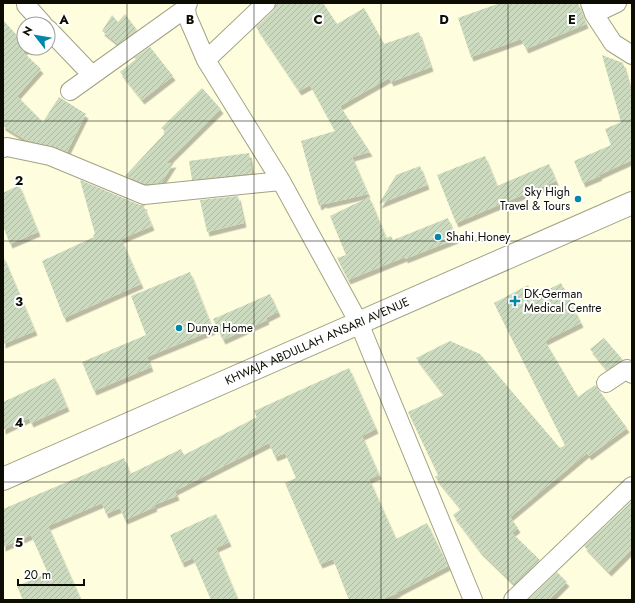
<svg xmlns="http://www.w3.org/2000/svg" width="635" height="603" viewBox="0 0 635 603" font-family="Jost,sans-serif">
	<style>
		.building { fill: url(#building-hatch); filter: url(#shadow) }
		.lines { fill: none; stroke-linecap: round; stroke-linejoin: round }
		.street-casing { stroke: #a3a285; stroke-width: 20 }
		.secondary-casing { stroke: #a3a285; stroke-width: 24 }
		.street { stroke: #fff; stroke-width: 18 }
		.secondary { stroke: #fff; stroke-width: 22 }
		.grid { fill: none; stroke: #0c0c03; stroke-width: 1; stroke-opacity: 0.55 }
		.poi-dot { fill: #0187a8; stroke: #fff; stroke-width: 1.5 }
		.labels { text-anchor: middle; dominant-baseline: central; stroke-width: 4; stroke-linejoin: round; paint-order: stroke }
		.poi-label { font-size: 12px; fill: #0c0c03; stroke: #fff; text-anchor: start }
		.street-label { font-size: 12px; fill: #0c0c03; stroke: #fff }
		.grid-label { font-size: 13px; text-anchor: middle; font-weight: bold; fill: #0c0c03; stroke: #fff; stroke-width: 4; stroke-linejoin: round; paint-order: stroke }
	</style>
	<defs>
		<pattern id="building-hatch" width="6" height="6" patternUnits="userSpaceOnUse"><rect width="6" height="6" fill="#ccdbbf"/><path d="M-1 1l2-2M0 6l6-6M5 7l2-2" fill="none" stroke="#aebba2"/></pattern>
		<filter id="shadow"><feDropShadow dx="2.5" dy="4.5" stdDeviation="0" flood-color="#0004"/></filter>
	</defs>
	<rect width="100%" height="100%" fill="#fefede"/>
	<path class="building" d="M 276,3 L 323,3 L 337,24 L 364,8 L 384,44 L 419,32 L 431,67 L 391,82 L 389,78 L 340,106 L 370,152 L 352,157 L 368,194 L 325,204 L 324,203 L 319,206 L 301,141 L 335,131 L 310,85 L 299,91 L 256,27 L 273,11 Z
		M 500,3 L 578,3 L 586,24 L 526,49 L 521,39 L 471,57 L 458,18 Z
		M 125,14 L 137,30 L 118,44 L 102,31 L 112,15 L 118,22 Z
		M 3,20 L 24,43 L 24,48 L 28,48 L 23,52 L 41,69 L 17,96 L 43,122 L 59,97 L 86,114 L 67,152 L 52,146 L 26,140 L 3,126 Z
		M 150,47 L 173,76 L 142,100 L 120,72 L 136,59 L 134,58 Z
		M 602,55 L 623,63 L 632,95 L 632,160 L 599,175 L 600,176 L 583,183 L 574,161 L 611,145 L 605,129 L 621,122 Z
		M 202,88 L 221,109 L 165,164 L 174,163 L 161,183 L 146,184 L 125,176 L 166,132 L 161,128 Z
		M 249,153 L 252,173 L 192,180 L 189,161 Z
		M 485,156 L 497,186 L 549,164 L 556,181 L 456,223 L 437,175 Z
		M 420,166 L 427,185 L 379,204 L 396,175 Z
		M 80,180 L 140,205 L 145,205 L 144,207 L 152,226 L 121,239 L 141,284 L 64,318 L 42,261 L 94,237 L 93,235 L 95,234 Z
		M 19,185 L 38,232 L 10,244 L 3,226 L 3,193 Z
		M 238,196 L 244,223 L 207,232 L 200,200 Z
		M 369,197 L 386,238 L 391,236 L 393,240 L 448,218 L 456,239 L 405,259 L 405,257 L 348,280 L 337,258 L 346,255 L 330,216 Z
		M 3,256 L 35,331 L 3,344 Z
		M 190,272 L 213,330 L 147,357 L 151,367 L 94,391 L 82,362 L 146,335 L 131,296 Z
		M 561,283 L 581,323 L 545,341 L 578,397 L 595,385 L 627,428 L 589,456 L 587,453 L 510,517 L 518,528 L 512,533 L 540,560 L 514,584 L 480,551 L 453,515 L 461,509 L 435,477 L 438,475 L 408,412 L 444,395 L 416,358 L 450,341 L 480,354 L 560,448 L 565,445 L 494,303 L 528,285 L 534,297 Z
		M 270,294 L 278,312 L 266,318 L 267,320 L 223,340 L 213,319 Z
		M 604,338 L 623,360 L 607,370 L 590,349 Z
		M 349,368 L 376,429 L 362,436 L 379,475 L 369,479 L 396,539 L 427,523 L 448,566 L 398,592 L 398,593 L 380,600 L 349,600 L 333,559 L 320,564 L 285,483 L 296,478 L 285,453 L 275,457 L 269,443 L 175,491 L 177,496 L 154,505 L 155,507 L 125,520 L 120,508 L 106,514 L 102,503 L 48,526 L 81,600 L 23,600 L 17,586 L 48,573 L 31,535 L 3,547 L 3,509 L 124,458 L 130,474 L 181,449 L 184,455 L 257,417 L 254,411 Z
		M 55,378 L 67,407 L 31,423 L 29,418 L 3,430 L 3,402 Z
		M 632,501 L 632,549 L 609,572 L 584,546 Z
		M 216,514 L 229,542 L 216,548 L 238,600 L 211,600 L 193,558 L 182,563 L 170,535 Z
		M 557,572 L 567,582 L 549,600 L 529,599 Z"/>
	<g class="lines">
		<defs>
			<path id="street" d="M 188,3 L 186,8 L 187,16 L 206,60 L 281,181 L 359,323 L 473,600
				M 590,3 L 594,14 L 613,43 L 632,55
				M 26,5 L 43,24
				M 594,14 L 617,3
				M 48,29 L 92,75
				M 206,60 L 266,3
				M 70,91 L 186,8
				M 3,148 L 7,147 L 50,156 L 144,195 L 281,181
				M 606,383 L 627,369 L 632,374
				M 513,600 L 632,486"/>
			<g id="secondary">
				<path id="s1" d="M 3,479 L 632,203"/>
			</g>
		</defs>
		<use href="#street" class="street-casing"/>
		<use href="#secondary" class="secondary-casing"/>
		<use href="#street" class="street"/>
		<use href="#secondary" class="secondary"/>
	</g>
	<path class="grid" d="M 127,3 L 127,600M 254,3 L 254,600M 381,3 L 381,600M 508,3 L 508,600M 3,121 L 632,121M 3,241 L 632,241M 3,362 L 632,362M 3,482 L 632,482"/>
	<g class="poi-dot">
		<circle cx="578" cy="199" r="4"/>
		<circle cx="438" cy="237" r="4"/>
		<path d="M513 295h4v4h4v4h-4v4h-4v-4h-4v-4h4z"/>
		<circle cx="179" cy="328" r="4"/>
	</g>
	<g class="labels">
		<g class="poi-label">
			<text x="570" y="192" text-anchor="end">Sky High<tspan x="570" dy="14">Travel &amp; Tours</tspan></text>
			<text x="446" y="237">Shahi Honey</text>
			<text x="524" y="294">DK-German<tspan x="524" dy="14">Medical Centre</tspan></text>
			<text x="187" y="328">Dunya Home</text>
		</g>
		<g class="street-label">
			<text stroke="none"><textPath href="#s1" startOffset="343">KHWAJA ABDULLAH ANSARI AVENUE</textPath></text>
		</g>
	</g>
	<g class="grid-label">
		<text x="64" y="24">A</text>
		<text x="190" y="24">B</text>
		<text x="318" y="24">C</text>
		<text x="444" y="24">D</text>
		<text x="572" y="24">E</text>
		<text x="19" y="185">2</text>
		<text x="19" y="306">3</text>
		<text x="19" y="427">4</text>
		<text x="19" y="547">5</text>
	</g>
	<rect width="635" height="603" fill="none" stroke="#0c0c03" stroke-width="8"/>
	<g transform="translate(36 36) rotate(301)"><circle r="19" fill="#ffffff" stroke="#9e9e9a"/>
	<path d="M0-3L7 15L0 10L-7 15Z" fill="#0187a8"/>
	<text y="-6" font-size="11" font-weight="bold" text-anchor="middle" fill="#0c0c03">N</text>
	</g>
	<path d="M18 579v6h66v-6" fill="none" stroke="#0c0c03" stroke-width="2"/>
	<text x="24" y="579" font-size="12" fill="#0c0c03" stroke="#ffffff" stroke-width="3" paint-order="stroke">20 m</text>
</svg>
